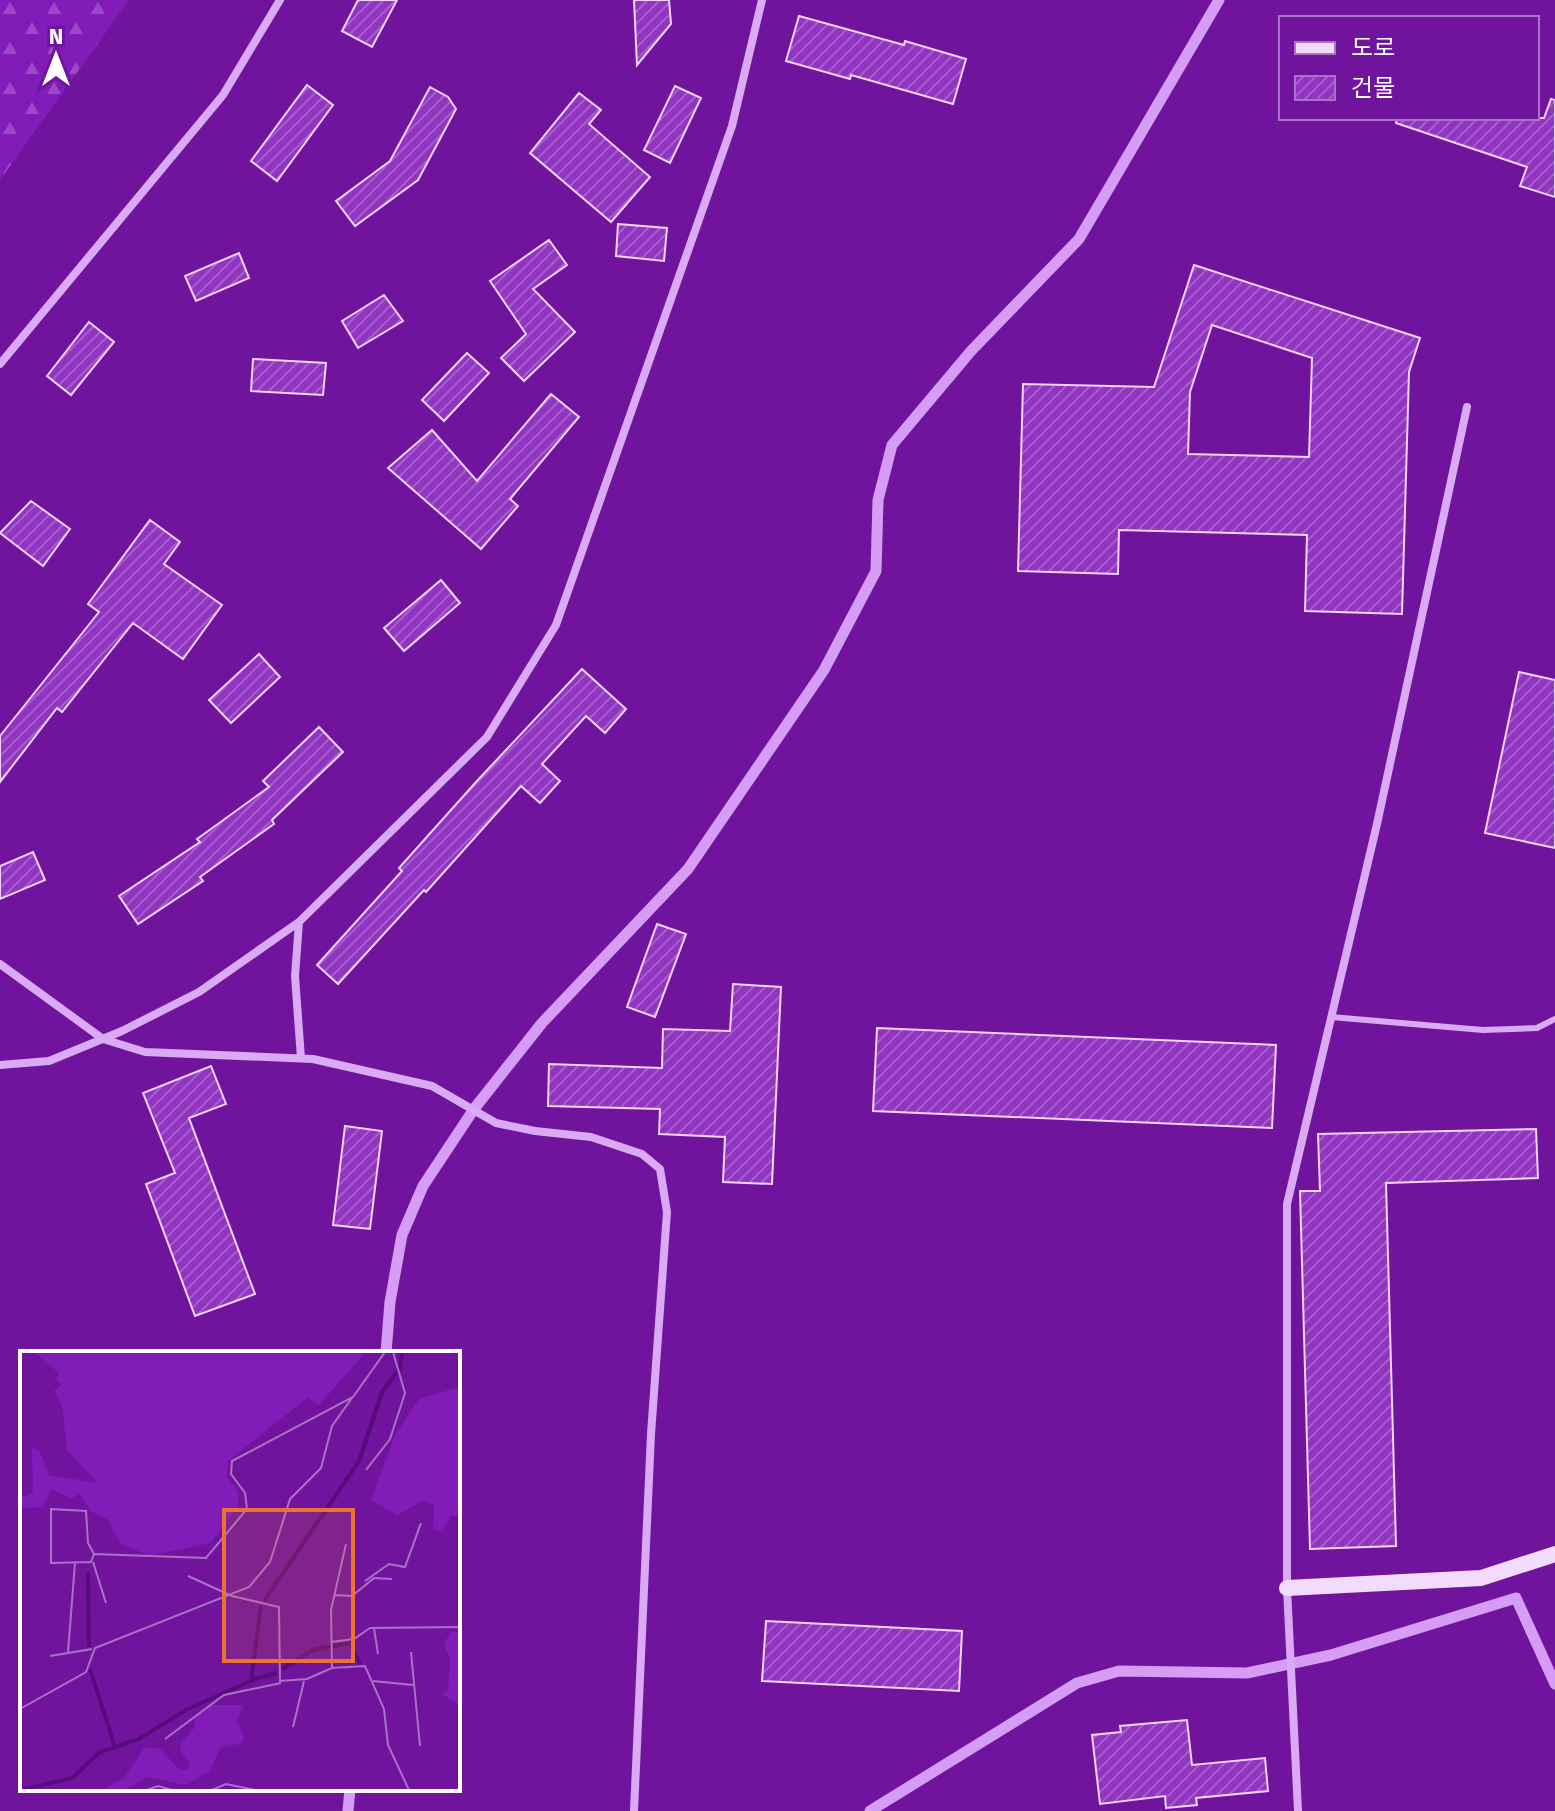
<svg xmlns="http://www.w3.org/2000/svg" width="1555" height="1811" viewBox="0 0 1555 1811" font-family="'Fira Sans','Noto Sans KR',sans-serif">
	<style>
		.forest { fill: url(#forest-firs) }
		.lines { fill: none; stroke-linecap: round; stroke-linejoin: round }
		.stream { stroke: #d69df7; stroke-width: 11 }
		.building { fill: url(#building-hatch); stroke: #efd4fd; stroke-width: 2; fill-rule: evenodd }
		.lane { stroke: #daabf4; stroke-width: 6 }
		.street { stroke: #daabf4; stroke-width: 8 }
		.secondary { stroke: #f2dbfd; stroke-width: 16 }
		.inset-river { fill: none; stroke: #570c7b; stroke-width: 4 }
		.inset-road { fill: none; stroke: #a972c5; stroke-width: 2 }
		.view { fill: #eb7230; fill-opacity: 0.15; stroke: #eb7230; stroke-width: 4 }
		.inset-edge { fill: none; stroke: #fff; stroke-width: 4 }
	</style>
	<defs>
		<pattern id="forest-firs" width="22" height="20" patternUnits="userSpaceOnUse" patternTransform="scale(2)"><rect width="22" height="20" fill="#821cb8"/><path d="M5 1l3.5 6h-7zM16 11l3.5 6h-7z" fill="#9b49c6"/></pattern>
		<pattern id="building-hatch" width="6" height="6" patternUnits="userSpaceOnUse" patternTransform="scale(2)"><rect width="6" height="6" fill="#9234c2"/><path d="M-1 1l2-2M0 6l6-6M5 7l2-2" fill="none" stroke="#a85dce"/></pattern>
	</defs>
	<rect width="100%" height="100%" fill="#70149e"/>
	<path class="forest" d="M 0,0 L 129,0 L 0,180 Z"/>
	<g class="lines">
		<path class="stream" d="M 386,1353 L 390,1302 L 402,1235 L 423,1186 L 474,1109 L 542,1023 L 688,869 L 824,670 L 876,571 L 878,500 L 892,445 L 971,351 L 1079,239 L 1219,0
			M 348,1811 L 350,1789
			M 870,1811 L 1077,1683 L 1119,1671 L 1247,1673 L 1331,1655 L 1516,1598 L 1555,1684"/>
	</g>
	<path class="building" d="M 358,0 L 397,0 L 372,47 L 342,31 Z
		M 634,0 L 669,0 L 671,24 L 637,65 Z
		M 799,16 L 904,45 L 905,41 L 966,59 L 953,104 L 851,75 L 850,79 L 786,61 Z
		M 307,85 L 333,105 L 277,181 L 251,161 Z
		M 675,86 L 701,98 L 670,163 L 644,150 Z
		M 430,87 L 448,97 L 456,109 L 418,180 L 355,226 L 336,201 L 390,161 Z
		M 579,93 L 601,110 L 589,124 L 650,177 L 611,222 L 530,153 Z
		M 1551,99 L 1555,100 L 1555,197 L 1520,186 L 1527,167 L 1396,123 L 1397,118 L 1544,118 Z
		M 618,224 L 667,228 L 664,261 L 616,256 Z
		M 549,240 L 567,265 L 533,289 L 575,332 L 524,381 L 501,358 L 526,334 L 490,281 Z
		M 239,253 L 249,278 L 196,301 L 185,276 Z
		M 1194,265 L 1420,338 L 1409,372 L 1402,614 L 1305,611 L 1307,535 L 1119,530 L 1118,574 L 1018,571 L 1023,384 L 1154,387 ZM 1212,325 L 1312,358 L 1309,457 L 1188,454 L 1190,392 Z
		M 384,295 L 403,321 L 358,348 L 342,321 Z
		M 89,322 L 114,342 L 71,395 L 47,376 Z
		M 467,353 L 489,373 L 444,421 L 422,400 Z
		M 253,359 L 326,363 L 323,395 L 251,391 Z
		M 551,394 L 579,417 L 510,499 L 518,506 L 481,549 L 388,468 L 432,430 L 477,481 Z
		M 31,501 L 70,529 L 43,566 L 0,533 Z
		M 150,520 L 180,542 L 164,564 L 222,605 L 183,659 L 133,623 L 62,712 L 57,708 L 0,782 L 0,736 L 99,612 L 88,604 Z
		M 441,580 L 460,603 L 404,651 L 384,628 Z
		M 259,654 L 280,677 L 231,723 L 209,700 Z
		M 582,669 L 626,709 L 605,733 L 586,716 L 542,764 L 560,781 L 540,803 L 521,786 L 426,892 L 424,890 L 338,984 L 317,965 L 402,871 L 399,868 L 476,782 Z
		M 1519,672 L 1555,680 L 1555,848 L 1485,833 Z
		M 319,727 L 343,752 L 272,820 L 274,824 L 200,877 L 203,881 L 138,924 L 119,896 L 200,842 L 197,839 L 269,787 L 263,781 Z
		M 33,852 L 45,880 L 0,899 L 0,866 Z
		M 657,924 L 686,934 L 655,1017 L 627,1007 Z
		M 733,984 L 781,987 L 772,1184 L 723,1182 L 725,1137 L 659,1134 L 660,1109 L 548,1106 L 549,1064 L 662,1068 L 663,1029 L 730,1031 Z
		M 877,1028 L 1276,1045 L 1272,1128 L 873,1111 Z
		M 211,1066 L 226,1104 L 189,1118 L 255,1294 L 195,1316 L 146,1184 L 175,1173 L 143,1093 Z
		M 345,1126 L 382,1131 L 370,1229 L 333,1225 Z
		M 1536,1129 L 1538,1178 L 1386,1183 L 1396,1546 L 1310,1549 L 1300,1191 L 1320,1191 L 1318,1134 Z
		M 766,1621 L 962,1631 L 959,1691 L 762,1681 Z
		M 1187,1720 L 1192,1765 L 1265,1758 L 1268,1791 L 1196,1798 L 1197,1805 L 1166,1808 L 1165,1796 L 1100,1804 L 1092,1735 L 1121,1732 L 1120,1726 Z"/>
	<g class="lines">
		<path class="lane" d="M 1331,1017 L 1483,1030 L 1537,1028 L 1555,1019"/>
		<path class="street" d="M 0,364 L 223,95 L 280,0
			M 299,922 L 295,976 L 301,1058
			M 0,964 L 103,1039 L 145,1052 L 313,1059 L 432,1086 L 496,1123 L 535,1131 L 591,1137 L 642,1154 L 660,1169 L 667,1212 L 651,1434 L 634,1811
			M 0,1065 L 49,1061 L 122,1031 L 199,992 L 299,922 L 487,737 L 556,625 L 732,126 L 762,0
			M 1298,1811 L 1287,1588 L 1287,1204 L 1377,824 L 1467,407"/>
		<path class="secondary" d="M 1287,1588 L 1481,1578 L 1555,1554"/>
	</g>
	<g transform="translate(20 1351)">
		<rect width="440" height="440" fill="#70149e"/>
		<path d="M 14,1 L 342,1 L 343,4 L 299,54 L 287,47 L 208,110 L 207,126 L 218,140 L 218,154 L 191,192 L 130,205 L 101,193 L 87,168 L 70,160 L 60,142 L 52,148 L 31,138 L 23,156 L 0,157 L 0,147 L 13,142 L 12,97 L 19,99 L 29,124 L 78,132 L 47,99 L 42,54 L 34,40 L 42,34 L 36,28 L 39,22 ZM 440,36 L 440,165 L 431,165 L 422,181 L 413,178 L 414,154 L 403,150 L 377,164 L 351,149 L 375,84 L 399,48 ZM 430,281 L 440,281 L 440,354 L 422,343 L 428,339 L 430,307 L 424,294 ZM 192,354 L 224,354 L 217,369 L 224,385 L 222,392 L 200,397 L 190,420 L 166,434 L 127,426 L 105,439 L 82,439 L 104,427 L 125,396 L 140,398 L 160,419 L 167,419 L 170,412 L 160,400 L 161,392 L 175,376 L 174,367 Z" fill="#821cb8"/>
		<path class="inset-river" d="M 68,221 L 69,296M 244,250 L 339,110 L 362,41 L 380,17 L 382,1M 70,318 L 95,396M 262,318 L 293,299 L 330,292 L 340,313M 232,329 L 257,322M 2,439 L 52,427 L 80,401 L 119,388 L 166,359 L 231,330 L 241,255"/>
		<path class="inset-road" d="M 346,119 L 370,88 L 385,42 L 373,1M 326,193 L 311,259 L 312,317 L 345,315 L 364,358 L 368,394 L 389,439M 74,203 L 68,192 L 66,160 L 31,158 L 31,212 L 71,211 L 74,203 L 186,207 L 227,158 L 225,142 L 211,123 L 212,110 L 333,46 L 365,1M 73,211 L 86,252M 168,225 L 212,245 L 259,256 L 260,330 L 287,328 L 312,317M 345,230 L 369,213 L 385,216 L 401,172M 315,244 L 332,245 L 354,227 L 372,228M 354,277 L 358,303M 311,291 L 334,288 L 350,277 L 440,276M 48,301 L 55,212M 391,301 L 400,395M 30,305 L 72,298M 353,330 L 393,334M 0,358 L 66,321 L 75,297 L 229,236 L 250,211 L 270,148 L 301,117 L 312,75 L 332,47M 273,376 L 284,330M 145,388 L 204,344 L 261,332M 127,439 L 138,435 L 152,439M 192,439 L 206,433 L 235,439"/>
		<path class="view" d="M 204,159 L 333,159 L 333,310 L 204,310 Z"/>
		<rect width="440" height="440" class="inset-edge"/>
	</g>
	<rect x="1279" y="16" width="260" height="104" fill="#70149e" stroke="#a972c5" stroke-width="2"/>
	<rect x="1295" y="42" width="40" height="12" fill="#f2dbfd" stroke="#a972c5" stroke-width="2"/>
	<text x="1351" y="56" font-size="24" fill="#ffffff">도로</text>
	<rect x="1295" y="76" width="40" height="24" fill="url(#building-hatch)" stroke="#a972c5" stroke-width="2"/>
	<text x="1351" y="96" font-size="24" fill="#ffffff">건물</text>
	<g transform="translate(56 56)" stroke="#70149e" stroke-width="6" paint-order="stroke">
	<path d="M0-6L14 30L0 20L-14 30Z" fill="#ffffff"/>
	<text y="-12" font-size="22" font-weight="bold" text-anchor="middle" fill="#ffffff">N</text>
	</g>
</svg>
